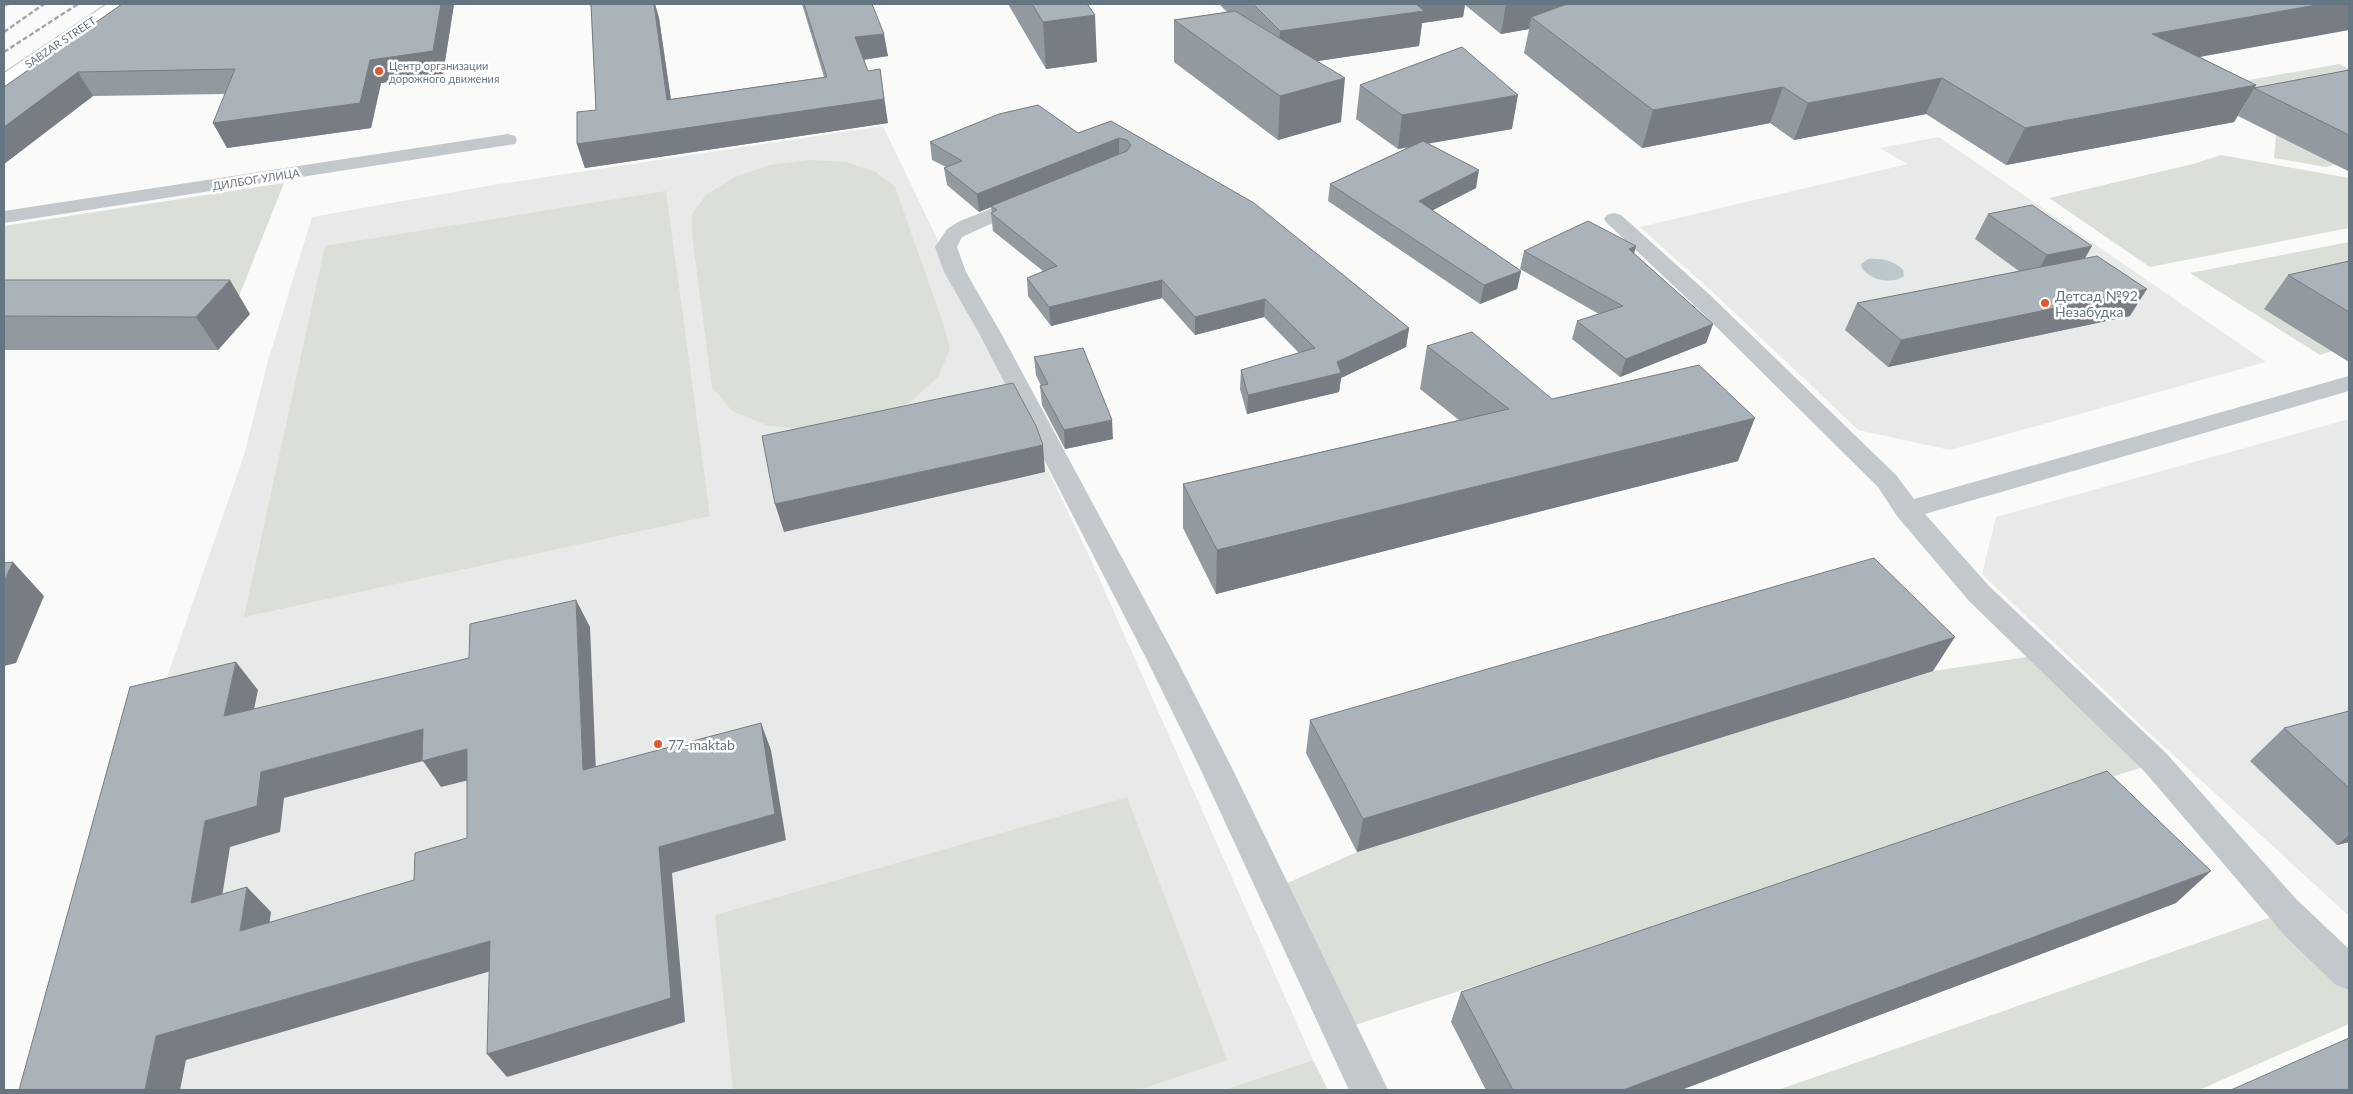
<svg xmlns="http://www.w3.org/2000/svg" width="2353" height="1094" viewBox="0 0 2353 1094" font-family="Lato,sans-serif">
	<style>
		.built { fill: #e8e9e9 }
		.green { fill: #dadfd7 }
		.water { fill: #bbc7cb }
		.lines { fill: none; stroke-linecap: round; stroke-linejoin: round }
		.stream { fill: #bbc7cb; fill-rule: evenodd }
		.secondary-casing { stroke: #b3babf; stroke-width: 2 }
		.street { fill: #c3c8cc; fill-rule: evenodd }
		.secondary { fill: #fff; fill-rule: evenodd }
		.rail { stroke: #a2aab0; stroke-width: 2.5; stroke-dasharray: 5 2.5; stroke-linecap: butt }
		.wall { fill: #929a9f }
		.shaded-wall { fill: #777d82 }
		.building { fill: #aab3b9; stroke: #777d82; fill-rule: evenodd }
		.poi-dot { fill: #e4572e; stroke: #fff; stroke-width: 2 }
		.labels { text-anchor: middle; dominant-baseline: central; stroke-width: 5; stroke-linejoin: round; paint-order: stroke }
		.far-street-label { font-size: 11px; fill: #657683; stroke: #fff }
		.far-poi-label { font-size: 11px; fill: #657683; stroke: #fff; text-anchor: start }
		.poi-label { font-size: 14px; fill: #657683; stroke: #fff; text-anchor: start }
	</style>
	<rect width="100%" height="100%" fill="#fafaf8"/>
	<path class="built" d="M 883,126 L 1091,560 L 1313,1060 L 1224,1090 L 24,1090 L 244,455 L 268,361 L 312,217 L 499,184 Z
		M 1939,137 L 2266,362 L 1950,450 L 1858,430 L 1718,297 L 1640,227 L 1908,164 L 1879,148 Z
		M 2349,419 L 2349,916 L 2145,729 L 1982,574 L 1996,517 Z"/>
	<path class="green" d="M 2339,64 L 2349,69 L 2349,99 L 2340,95 L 2237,115 L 2215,86 Z
		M 2276,135 L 2349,161 L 2326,167 L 2274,158 Z
		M 2221,155 L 2349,178 L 2349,228 L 2150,267 L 2049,198 L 2193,164 Z
		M 809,160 L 846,162 L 876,172 L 895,187 L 943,323 L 950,349 L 938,377 L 909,403 L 866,421 L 816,430 L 769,426 L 732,411 L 712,387 L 692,235 L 692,214 L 707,194 L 735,177 L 770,165 Z
		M 284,183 L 232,314 L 4,329 L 4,226 Z
		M 666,191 L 710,516 L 244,617 L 325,246 Z
		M 2349,242 L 2349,288 L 2265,309 L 2333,351 L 2320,355 L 2190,273 Z
		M 2041,655 L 2155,763 L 1340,1030 L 1274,889 L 1357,852 L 1933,671 Z
		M 1127,797 L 1227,1060 L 1139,1090 L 733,1090 L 715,915 Z
		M 2286,912 L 2349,973 L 2349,1024 L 2199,1090 L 1778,1090 Z
		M 1313,1060 L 1328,1090 L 1224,1090 Z"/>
	<path class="water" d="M 1868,259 C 1881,258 1893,260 1903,270 L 1904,276 C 1892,285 1870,280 1862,268 L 1861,264 Z"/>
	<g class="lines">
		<path class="stream" d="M 4,4 L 11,4 L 4,8 Z"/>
		<defs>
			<path id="secondary" d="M 107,4 L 125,4 L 10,85 L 4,86 L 4,73 Z"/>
		</defs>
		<use href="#secondary" class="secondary-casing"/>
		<path class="street" d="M 508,134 L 515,136 L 517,140 L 515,144 L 4,223 L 4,211 Z
			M 1025,195 L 1032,197 L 1035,201 L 1032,205 L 962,237 L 957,247 L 966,272 L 1002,335 L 1176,658 L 1231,766 L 1388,1090 L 1349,1090 L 1199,766 L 1146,658 L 980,335 L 944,272 L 935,247 L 947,229 L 958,222 Z
			M 1614,213 L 1621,215 L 1710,295 L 1896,475 L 1914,499 L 2349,376 L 2349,391 L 1925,514 L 1989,586 L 2166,753 L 2296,899 L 2349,949 L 2349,990 L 2336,985 L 2287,938 L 2144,771 L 1969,601 L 1897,516 L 1878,487 L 1694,305 L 1607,223 L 1604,219 L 1607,215 Z"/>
		<use href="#secondary" class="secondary"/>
		<path class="rail" d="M 4,32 L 44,4
			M 4,52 L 78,4"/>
	</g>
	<path class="wall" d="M 122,4 L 454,4 L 443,74 L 381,83 L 371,128 L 227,148 L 213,123 L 225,94 L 93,96 L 4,164 L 4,87 Z
		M 590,4 L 655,4 L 659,18 L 671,99 L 824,77 L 802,4 L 872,4 L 888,56 L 864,60 L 888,123 L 585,168 L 577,144 L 596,110 L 591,8 Z
		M 1008,4 L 1087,4 L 1097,62 L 1046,69 Z
		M 1219,4 L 2349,4 L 2200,57 L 2256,85 L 2234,122 L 2006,165 L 1926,114 L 1794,140 L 1770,123 L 1642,148 L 1524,53 L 1529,29 L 1501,34 L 1465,5 L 1463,17 L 1422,23 L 1419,46 L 1317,61 L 1341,122 L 1278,140 L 1174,62 L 1174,20 L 1227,12 Z
		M 2349,70 L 2349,171 L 2346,170 L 2238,116 L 2254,88 Z
		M 1360,85 L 1512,129 L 1428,143 L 1476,188 L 1432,210 L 1521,271 L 1517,289 L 1480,304 L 1328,201 L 1330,184 L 1409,147 L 1398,149 L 1356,119 Z
		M 1111,121 L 1409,328 L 1406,347 L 1341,378 L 1339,392 L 1247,414 L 1240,389 L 1241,370 L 1299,353 L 1264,317 L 1195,335 L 1162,298 L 1051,326 L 1028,296 L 1027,278 L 1043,271 L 993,231 L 991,213 L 992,212 L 991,207 L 979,212 L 947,185 L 944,168 L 946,167 L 932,160 L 930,142 L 1078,133 Z
		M 1988,214 L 2085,258 L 2130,316 L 1888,367 L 1845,330 L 1857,303 L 2019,271 L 1975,239 Z
		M 1636,246 L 1634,254 L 1713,324 L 1706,343 L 1620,377 L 1572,339 L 1577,321 L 1599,314 L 1520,269 L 1524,251 Z
		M 2349,261 L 2349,362 L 2264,309 L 2288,275 Z
		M 4,280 L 250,314 L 218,350 L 4,350 Z
		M 1427,346 L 1552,399 L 1738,461 L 1216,594 L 1183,528 L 1183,484 L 1459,420 L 1420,389 Z
		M 1034,357 L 1113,439 L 1065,449 L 1042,405 L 1040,386 L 1041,386 L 1036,375 Z
		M 1933,671 L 1357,852 L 1306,753 L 1310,720 Z
		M 2349,711 L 2349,842 L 2337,845 L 2250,761 L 2284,728 Z
		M 2176,903 L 1681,1090 L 1486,1090 L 1451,1022 L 1461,992 Z"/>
	<path class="shaded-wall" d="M 441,4 L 454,4 L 443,74 L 381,83 L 371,128 L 227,148 L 213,123 L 370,60 Z
		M 654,4 L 655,4 L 659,18 L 674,123 L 667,100 Z
		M 1401,4 L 1465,4 L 1463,17 L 1422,23 L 1419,46 L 1278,67 L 1280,31 Z
		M 1506,4 L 1566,4 L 1562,25 L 1531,17 L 1529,29 L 1501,34 Z
		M 2322,4 L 2349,4 L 2349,30 L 2133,69 L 2152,34 Z
		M 1095,15 L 1097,62 L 1046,69 L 1043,22 Z
		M 884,34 L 888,56 L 859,60 L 855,37 Z
		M 880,69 L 888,123 L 585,168 L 577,144 Z
		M 78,72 L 93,96 L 4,164 L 4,127 Z
		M 1345,78 L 1341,122 L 1278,140 L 1280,96 Z
		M 1942,78 L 1926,114 L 1794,140 L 1808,103 Z
		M 2256,85 L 2234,122 L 2006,165 L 2025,128 Z
		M 1783,87 L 1770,123 L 1642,148 L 1653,110 Z
		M 1518,95 L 1512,129 L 1398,149 L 1402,115 Z
		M 1119,138 L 1119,155 L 979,212 L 977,194 Z
		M 1479,170 L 1476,188 L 1416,219 L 1419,201 Z
		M 1636,246 L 1631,264 L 1629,249 Z
		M 2092,246 L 2077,272 L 2032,281 L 2047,255 Z
		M 1521,271 L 1517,289 L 1480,304 L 1484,285 Z
		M 230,280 L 250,314 L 218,350 L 196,317 Z
		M 1162,280 L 1162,298 L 1051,326 L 1049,307 Z
		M 2147,289 L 2130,316 L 1888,367 L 1901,340 Z
		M 1265,299 L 1264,317 L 1195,335 L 1195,317 Z
		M 1713,324 L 1706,343 L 1620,377 L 1626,359 Z
		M 1409,328 L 1406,347 L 1341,378 L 1339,392 L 1247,414 L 1248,395 L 1337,362 Z
		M 1755,418 L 1738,461 L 1216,594 L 1217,550 Z
		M 1112,420 L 1113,439 L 1065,449 L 1064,430 Z
		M 1043,445 L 1045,472 L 784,532 L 775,504 Z
		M 13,562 L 44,596 L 16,663 L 4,666 L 4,581 Z
		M 576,600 L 590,627 L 597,796 L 583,770 Z
		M 1955,637 L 1933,671 L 1357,852 L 1363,819 Z
		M 236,662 L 258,690 L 247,743 L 224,716 Z
		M 761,723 L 771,750 L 786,840 L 672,873 L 685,1022 L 507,1077 L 487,1054 Z
		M 423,729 L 467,749 L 485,776 L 441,787 L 423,761 L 284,798 L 280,832 L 230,847 L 217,928 L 191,903 L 205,821 L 261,772 Z
		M 2349,835 L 2349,842 L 2337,845 Z
		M 2211,871 L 2176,903 L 1681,1090 L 1623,1090 Z
		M 247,887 L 271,912 L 265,956 L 240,931 Z
		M 490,941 L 508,966 L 186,1060 L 180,1090 L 145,1090 L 156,1036 Z"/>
	<path class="building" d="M 122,4 L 441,4 L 433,51 L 370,60 L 360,103 L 213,123 L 235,69 L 78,72 L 4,127 L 4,87 Z
		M 591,4 L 654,4 L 667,100 L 827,77 L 804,4 L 872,4 L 884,34 L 855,37 L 868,71 L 880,69 L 884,99 L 577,144 L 577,112 L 596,110 Z
		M 1032,4 L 1087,4 L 1095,15 L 1043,22 Z
		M 1253,4 L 1416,4 L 1424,11 L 1280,31 Z
		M 1567,4 L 2322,4 L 2152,34 L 2256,85 L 2025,128 L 1942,78 L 1808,103 L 1783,87 L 1653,110 L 1531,17 Z
		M 1235,11 L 1345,78 L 1280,96 L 1174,20 Z
		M 1462,47 L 1518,95 L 1402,115 L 1360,85 Z
		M 2349,70 L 2349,135 L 2254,88 Z
		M 1038,105 L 1078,133 L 1111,121 L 1254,203 L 1409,328 L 1337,362 L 1341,373 L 1248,395 L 1241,370 L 1315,348 L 1265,299 L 1195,317 L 1162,280 L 1049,307 L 1027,278 L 1057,266 L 991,213 L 997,210 L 991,206 L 1127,151 L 1131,145 L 1127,140 L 1119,138 L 977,194 L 944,168 L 962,161 L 930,142 L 999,114 Z
		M 1423,141 L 1479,170 L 1419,201 L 1521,271 L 1484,285 L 1330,184 Z
		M 2032,205 L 2092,246 L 2047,255 L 1988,214 Z
		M 1588,221 L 1636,246 L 1629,249 L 1713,324 L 1626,359 L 1577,321 L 1623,306 L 1524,251 Z
		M 2097,256 L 2147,289 L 1901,340 L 1857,303 Z
		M 2349,261 L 2349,312 L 2288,275 Z
		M 4,280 L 230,280 L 196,317 L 4,316 Z
		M 1472,332 L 1552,399 L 1699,365 L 1755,418 L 1217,550 L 1183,484 L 1509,409 L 1427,346 Z
		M 1083,348 L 1112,420 L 1064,430 L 1040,386 L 1048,384 L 1034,357 Z
		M 1013,383 L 1036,426 L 1043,445 L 775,504 L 762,436 Z
		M 1874,558 L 1955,637 L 1363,819 L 1310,720 Z
		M 13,562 L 4,581 L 4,563 Z
		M 576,600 L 583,770 L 761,723 L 775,814 L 659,847 L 671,998 L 487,1054 L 490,941 L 156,1036 L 145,1090 L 19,1090 L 130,687 L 236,662 L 224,716 L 469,658 L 470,624 ZM 423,729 L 422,761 L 467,749 L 467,838 L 415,853 L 414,880 L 240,931 L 247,887 L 191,903 L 205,821 L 257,806 L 261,772 Z
		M 2349,711 L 2349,788 L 2284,728 Z
		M 2107,771 L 2211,871 L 1623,1090 L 1513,1090 L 1461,992 Z
		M 2349,1038 L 2349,1090 L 2231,1090 Z"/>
	<g class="poi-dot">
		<circle cx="379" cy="71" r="5"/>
		<circle cx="2045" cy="303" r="5"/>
		<circle cx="658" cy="744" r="5"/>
	</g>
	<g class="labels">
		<g class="far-street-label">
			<text transform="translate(60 42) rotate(-34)">SABZAR STREET</text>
			<text transform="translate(256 179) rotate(-9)">ДИЛБОГ УЛИЦА</text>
		</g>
		<g class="far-poi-label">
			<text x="389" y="65">Центр организации<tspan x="389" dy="13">дорожного движения</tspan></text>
		</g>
		<g class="poi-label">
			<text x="2055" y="295">Детсад №92<tspan x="2055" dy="16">Незабудка</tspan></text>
			<text x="668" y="744">77-maktab</text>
		</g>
	</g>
	<rect width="2353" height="1094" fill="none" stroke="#657683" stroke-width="10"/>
</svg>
